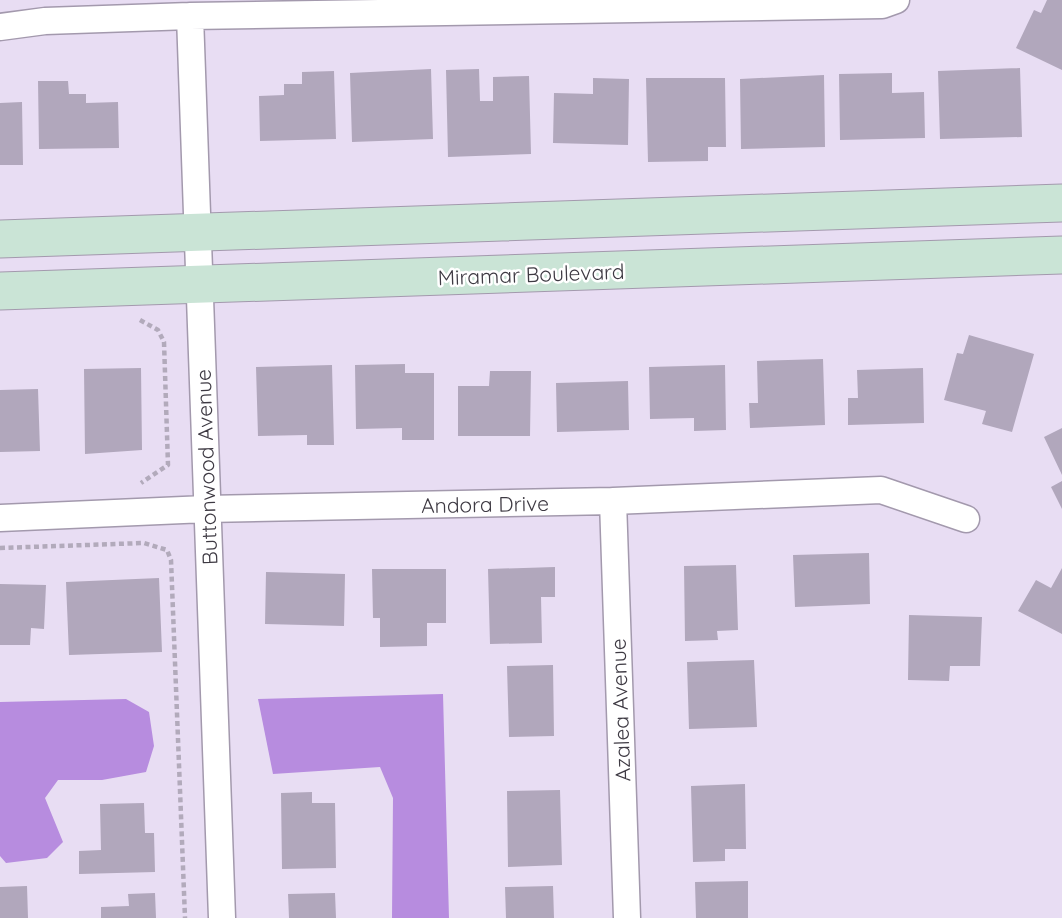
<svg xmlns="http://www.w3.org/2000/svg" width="1062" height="918" viewBox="0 0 1062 918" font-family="Quicksand,sans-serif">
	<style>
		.forest { fill: #b78cdf }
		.building { fill: #b1a7bc }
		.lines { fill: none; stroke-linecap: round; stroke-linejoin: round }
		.street-casing { stroke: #a399ad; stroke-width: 29 }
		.secondary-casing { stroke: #a399ad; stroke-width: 39 }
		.path { stroke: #b2aabb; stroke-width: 4.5; stroke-dasharray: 5 3.5; stroke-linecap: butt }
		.street { stroke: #fff; stroke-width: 26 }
		.secondary { stroke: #cae4d6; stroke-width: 37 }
		.labels { text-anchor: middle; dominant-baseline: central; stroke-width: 5; stroke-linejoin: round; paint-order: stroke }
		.street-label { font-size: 21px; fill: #3e3a43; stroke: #fff }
	</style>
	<rect width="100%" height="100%" fill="#e8ddf3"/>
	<path class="forest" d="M 443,694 L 449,918 L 392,918 L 393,798 L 380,767 L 273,774 L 258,699 Z
		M 126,699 L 149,712 L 154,746 L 146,772 L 102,780 L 58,780 L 45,798 L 63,842 L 47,858 L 6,863 L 0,856 L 0,702 Z"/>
	<path class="building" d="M 1047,0 L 1062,0 L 1062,70 L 1016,48 L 1034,10 L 1041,13 Z
		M 1020,68 L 1022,137 L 940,139 L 938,71 Z
		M 431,69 L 433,139 L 352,142 L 350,73 Z
		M 479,69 L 480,101 L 493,101 L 493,77 L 529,76 L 531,154 L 448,157 L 446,70 Z
		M 334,71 L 336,139 L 260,141 L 259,96 L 284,95 L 284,84 L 302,84 L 302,72 Z
		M 892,73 L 892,93 L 924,92 L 925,138 L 840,140 L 839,74 Z
		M 824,75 L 825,147 L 741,149 L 740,79 Z
		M 593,78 L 629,79 L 628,145 L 553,143 L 554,93 L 593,94 Z
		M 646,78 L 725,78 L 726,147 L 708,147 L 708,161 L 648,162 Z
		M 38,81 L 68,81 L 69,94 L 86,94 L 86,103 L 118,102 L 119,148 L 39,149 Z
		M 22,102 L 23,165 L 0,165 L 0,103 Z
		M 969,335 L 1034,354 L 1012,432 L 982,424 L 986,411 L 944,400 L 957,353 L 963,354 Z
		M 823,359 L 825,425 L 750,428 L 749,403 L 758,403 L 757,361 Z
		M 405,364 L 405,373 L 434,373 L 434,440 L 402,440 L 402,428 L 356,429 L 355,365 Z
		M 332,365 L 334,445 L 307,445 L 307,435 L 258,436 L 256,367 Z
		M 725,365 L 726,430 L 694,431 L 694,418 L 650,419 L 649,367 Z
		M 141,368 L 142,450 L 85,454 L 84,369 Z
		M 923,368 L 924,423 L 848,425 L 848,398 L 858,398 L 857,370 Z
		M 490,371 L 531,371 L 530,436 L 458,436 L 458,386 L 489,386 Z
		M 628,381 L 629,430 L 557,432 L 556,383 Z
		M 38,389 L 40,451 L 0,452 L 0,390 Z
		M 1062,428 L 1062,475 L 1044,437 Z
		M 1062,481 L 1062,509 L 1051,487 Z
		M 869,553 L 870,604 L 795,607 L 793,555 Z
		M 736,565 L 738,630 L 717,631 L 718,640 L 685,641 L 684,566 Z
		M 555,567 L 555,597 L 541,597 L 542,643 L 490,644 L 488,569 Z
		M 1062,568 L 1062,634 L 1018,611 L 1036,580 L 1051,588 Z
		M 372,569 L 446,569 L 446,623 L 427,623 L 427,646 L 380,647 L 380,618 L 373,618 Z
		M 266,572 L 345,574 L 344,626 L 265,624 Z
		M 159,578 L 162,652 L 69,655 L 66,582 Z
		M 0,584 L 46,585 L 44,629 L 31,628 L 30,645 L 0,645 Z
		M 909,615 L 982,617 L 980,666 L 950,666 L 949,681 L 908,680 Z
		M 754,660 L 757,727 L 689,729 L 687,662 Z
		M 553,665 L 554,736 L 509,737 L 507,666 Z
		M 745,784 L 746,849 L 725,849 L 725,861 L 693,862 L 691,786 Z
		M 560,790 L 562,865 L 508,867 L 507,791 Z
		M 312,792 L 312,803 L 335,803 L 336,868 L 282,869 L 281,793 Z
		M 144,803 L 145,833 L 154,833 L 155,872 L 79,874 L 79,851 L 101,850 L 100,804 Z
		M 748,881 L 748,918 L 696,918 L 695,882 Z
		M 27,886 L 28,918 L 0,918 L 0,887 Z
		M 553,886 L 554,918 L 506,918 L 505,887 Z
		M 155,893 L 156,918 L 101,918 L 101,907 L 129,906 L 128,894 Z
		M 335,893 L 336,918 L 289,918 L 288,894 Z"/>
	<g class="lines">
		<defs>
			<path id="street" d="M 190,16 L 222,918
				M 0,27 L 45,21 L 190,16 L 882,5 L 896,0
				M 613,501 L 627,918
				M 0,518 L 206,509 L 613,501 L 881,490 L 966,519"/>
			<path id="secondary" d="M 0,239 L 1062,203
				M 0,291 L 1062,255"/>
		</defs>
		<use href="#street" class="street-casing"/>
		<use href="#secondary" class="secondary-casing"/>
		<path class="path" d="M 140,320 L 158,330 L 164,342 L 168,465 L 141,483
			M 0,548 L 144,543 L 167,550 L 171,560 L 185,918"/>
		<use href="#street" class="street"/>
		<use href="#secondary" class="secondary"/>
	</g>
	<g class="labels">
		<g class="street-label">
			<text transform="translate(531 274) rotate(-2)">Miramar Boulevard</text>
			<text transform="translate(206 467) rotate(-92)">Buttonwood Avenue</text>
			<text transform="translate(485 504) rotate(-1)">Andora Drive</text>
			<text transform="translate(620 710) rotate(-92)">Azalea Avenue</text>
		</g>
	</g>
</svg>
